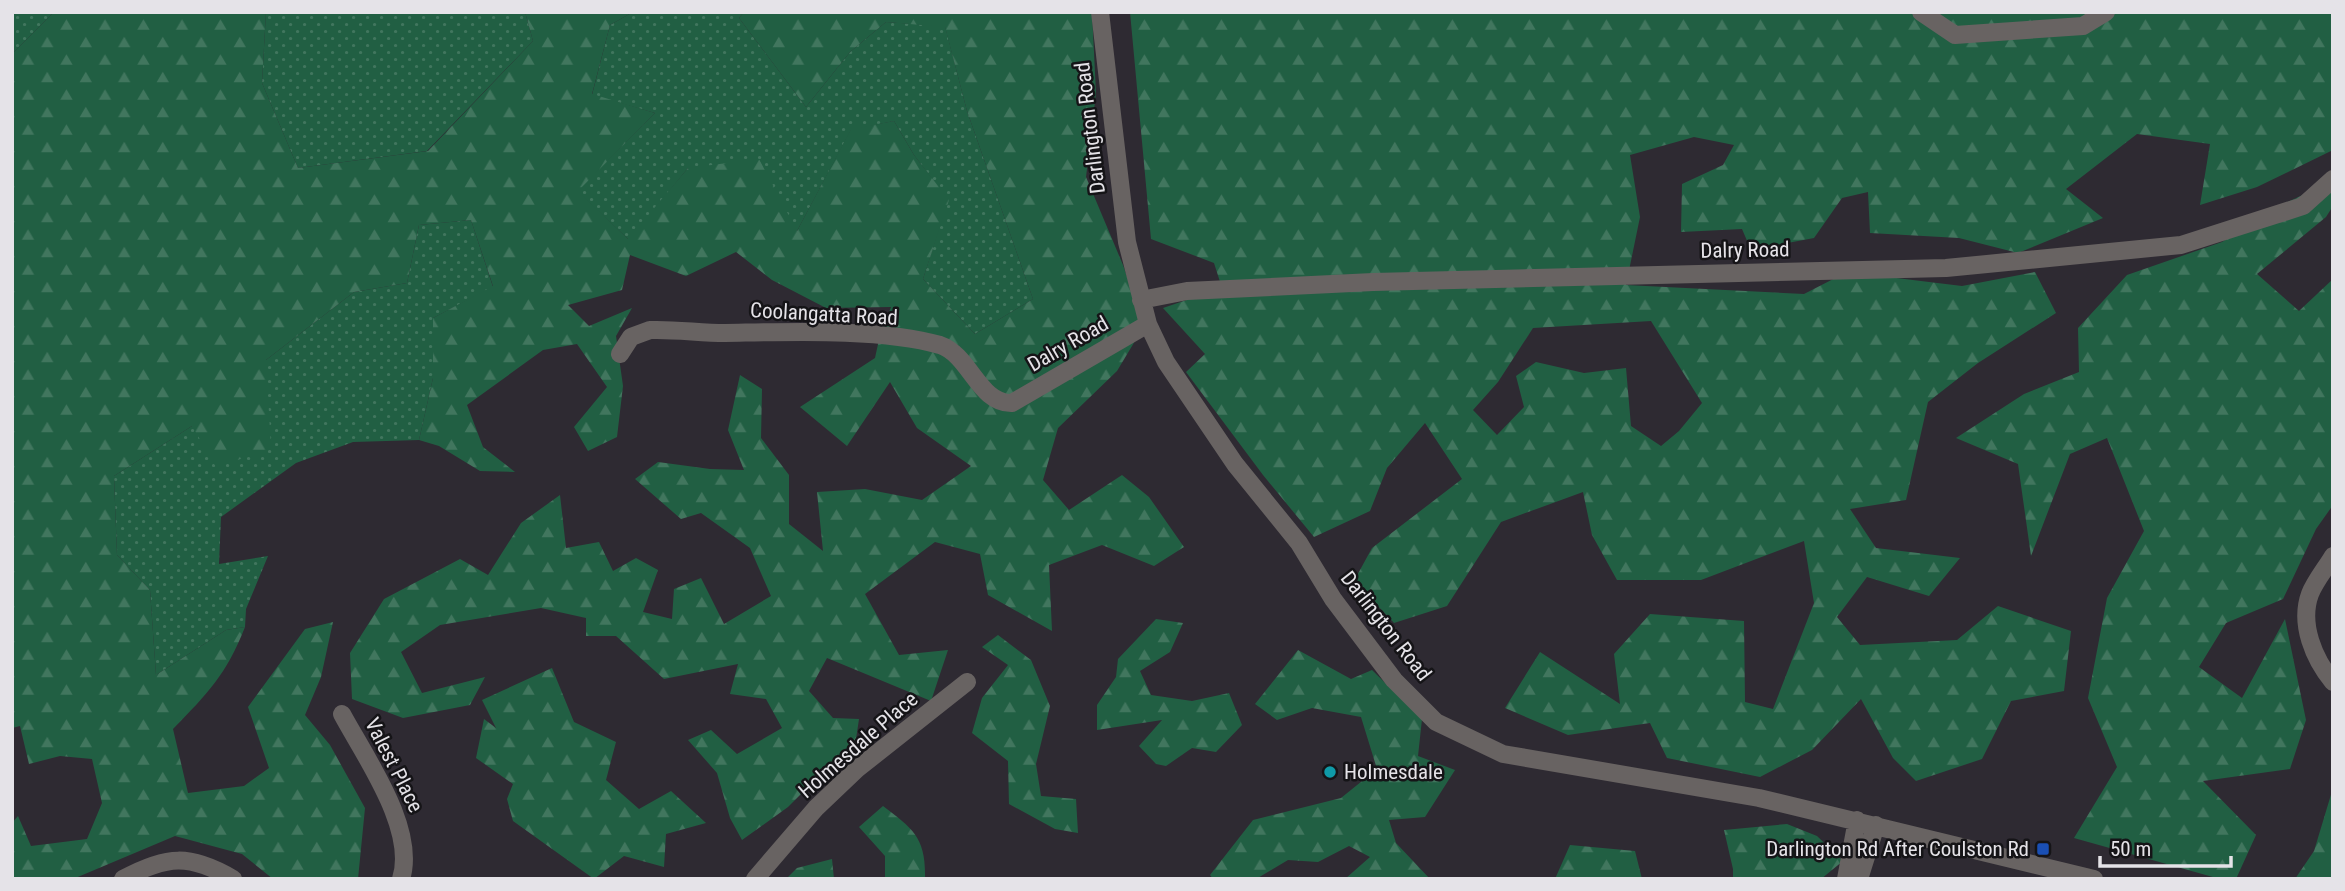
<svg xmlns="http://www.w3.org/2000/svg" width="2345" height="891" viewBox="0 0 2345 891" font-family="'Roboto Condensed',sans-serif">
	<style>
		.grass { fill: url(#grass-dots) }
		.forest { fill: url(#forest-firs); fill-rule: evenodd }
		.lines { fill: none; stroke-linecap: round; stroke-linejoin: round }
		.minor { stroke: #686362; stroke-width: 18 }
		.culture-dot { fill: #0f9aa8; stroke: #151417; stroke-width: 2.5 }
		.transit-dot { fill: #1a4fb4; stroke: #151417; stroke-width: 2.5 }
		.labels { text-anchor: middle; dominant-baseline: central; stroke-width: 5; stroke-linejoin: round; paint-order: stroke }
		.street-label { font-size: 21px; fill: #e5e3e8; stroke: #151417 }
		.poi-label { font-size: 21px; fill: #e5e3e8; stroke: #151417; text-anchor: start }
	</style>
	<defs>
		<pattern id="grass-dots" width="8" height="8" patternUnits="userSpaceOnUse" patternTransform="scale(1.75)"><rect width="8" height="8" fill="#215f43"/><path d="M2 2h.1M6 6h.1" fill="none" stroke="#41765e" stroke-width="1.8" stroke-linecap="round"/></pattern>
		<pattern id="forest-firs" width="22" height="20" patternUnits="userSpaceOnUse" patternTransform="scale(1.75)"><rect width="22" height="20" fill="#215f43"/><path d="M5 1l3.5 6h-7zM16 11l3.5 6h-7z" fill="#41765e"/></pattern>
	</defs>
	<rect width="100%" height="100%" fill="#2e2a32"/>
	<path class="grass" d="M 12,12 L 54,12 L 12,54 Z
		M 266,12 L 525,12 L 533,41 L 427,151 L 298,168 L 262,83 Z
		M 633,12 L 744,12 L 739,18 L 806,107 L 850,52 L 886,22 L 945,26 L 967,111 L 1033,299 L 975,334 L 923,279 L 948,200 L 914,155 L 894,121 L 851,130 L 797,231 L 688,168 L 629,240 L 577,191 L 655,113 L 592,95 L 610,25 Z
		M 471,220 L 493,287 L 433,318 L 433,378 L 419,440 L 353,442 L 296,463 L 221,517 L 219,564 L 268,556 L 246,609 L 245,627 L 226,630 L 156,675 L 150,590 L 117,555 L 114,476 L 192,426 L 266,360 L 354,292 L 407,283 L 419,225 Z"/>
	<path class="forest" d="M 54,12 L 266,12 L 262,83 L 298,168 L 428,151 L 533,41 L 525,12 L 633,12 L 610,25 L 592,94 L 655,113 L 578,191 L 628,239 L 688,168 L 759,159 L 797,231 L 851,129 L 894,121 L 914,155 L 949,200 L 923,279 L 975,334 L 1033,299 L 967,111 L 945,27 L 886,22 L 850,52 L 806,107 L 739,18 L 744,12 L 1092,12 L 1096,93 L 1086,177 L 1123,265 L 1144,326 L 1117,371 L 1058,428 L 1043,480 L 1069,510 L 1122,475 L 1149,497 L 1184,547 L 1154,566 L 1102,545 L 1049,565 L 1052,631 L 988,595 L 980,554 L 935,542 L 865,594 L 899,655 L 948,650 L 931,701 L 827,658 L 809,691 L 833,718 L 859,719 L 856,739 L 788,807 L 742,840 L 730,818 L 717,773 L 688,740 L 711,730 L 737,754 L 782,728 L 766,699 L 730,694 L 738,664 L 664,679 L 616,636 L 586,636 L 586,618 L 541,608 L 440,625 L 401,652 L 422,693 L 485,677 L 470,705 L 403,718 L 352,699 L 350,653 L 384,599 L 460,559 L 488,575 L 521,523 L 560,495 L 566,548 L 599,542 L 613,571 L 636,558 L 658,570 L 643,612 L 672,619 L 674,589 L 701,578 L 724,624 L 771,596 L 750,548 L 701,513 L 681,519 L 635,479 L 658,462 L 710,469 L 744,470 L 728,430 L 740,375 L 762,389 L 761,438 L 789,475 L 789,524 L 823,551 L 817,492 L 865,489 L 922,500 L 971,466 L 917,428 L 890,382 L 847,446 L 800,407 L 875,358 L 880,335 L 891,307 L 826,308 L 772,280 L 736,252 L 686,276 L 630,255 L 622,290 L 568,305 L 589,326 L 632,308 L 616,336 L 623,386 L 617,437 L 588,451 L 574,427 L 607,387 L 577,344 L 543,350 L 467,405 L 483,447 L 515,472 L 480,471 L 439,446 L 419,440 L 433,378 L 433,318 L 493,286 L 471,220 L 419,225 L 407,283 L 354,292 L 266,360 L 271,449 L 216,467 L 192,426 L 114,476 L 117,555 L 150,590 L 156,675 L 226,630 L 245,627 C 226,675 208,693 173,729 L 188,793 L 244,786 L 269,768 L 248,707 L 305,629 L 333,622 L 321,677 L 305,715 L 330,745 L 365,808 L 358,879 L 273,879 L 242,854 L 175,836 L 73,879 L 12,879 L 12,823 L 18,816 L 31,846 L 87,839 L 102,803 L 92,759 L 60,756 L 29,764 L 20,726 L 12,728 L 12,54 Z
		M 1130,12 L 2333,12 L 2333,150 L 2257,187 L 2200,205 L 2210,144 L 2137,134 L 2066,189 L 2103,218 L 2018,253 L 1959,238 L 1870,233 L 1868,192 L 1842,198 L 1814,238 L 1751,250 L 1742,229 L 1681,232 L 1682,184 L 1723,165 L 1734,145 L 1694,137 L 1630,155 L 1640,217 L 1626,285 L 1804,294 L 1847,272 L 1962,286 L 2035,272 L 2056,313 L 1978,363 L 1928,402 L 1906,500 L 1850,509 L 1876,548 L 1960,558 L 1929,596 L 1867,577 L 1837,617 L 1860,645 L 1957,640 L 1998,606 L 2071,631 L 2064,691 L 2011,701 L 1982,759 L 1916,781 L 1893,758 L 1861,699 L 1812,750 L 1760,777 L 1667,758 L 1650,723 L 1568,735 L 1505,708 L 1540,652 L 1620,704 L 1614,654 L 1650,614 L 1744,621 L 1745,702 L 1773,709 L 1814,603 L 1804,541 L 1701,580 L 1617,580 L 1592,535 L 1583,492 L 1501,522 L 1447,606 L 1394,623 L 1354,581 L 1372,548 L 1462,479 L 1425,423 L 1387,468 L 1370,511 L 1314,537 L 1263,475 L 1186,372 L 1205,354 L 1163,308 L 1222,288 L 1214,263 L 1151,239 ZM 1651,321 L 1702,403 L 1679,431 L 1661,446 L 1631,426 L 1626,368 L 1584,373 L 1536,362 L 1516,376 L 1524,407 L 1497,435 L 1473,410 L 1498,382 L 1533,328 Z
		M 2333,181 L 2333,206 L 2326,217 L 2257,274 L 2299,311 L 2333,279 L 2333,505 L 2316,529 L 2283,599 L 2226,623 L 2199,667 L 2242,698 L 2285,619 L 2306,720 L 2290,769 L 2203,781 L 2256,835 L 2236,879 L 2220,879 L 2074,838 L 2117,767 L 2088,698 L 2107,598 L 2144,531 L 2107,438 L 2070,454 L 2031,556 L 2018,464 L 1956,438 L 2024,394 L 2079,372 L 2078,328 L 2127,275 L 2222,242 L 2281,205 Z
		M 1156,619 L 1183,623 L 1170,652 L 1140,671 L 1151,695 L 1192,701 L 1229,693 L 1242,725 L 1216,752 L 1192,748 L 1166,766 L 1156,764 L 1139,746 L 1162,720 L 1097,730 L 1097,705 L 1116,677 L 1118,659 Z
		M 998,635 L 1031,660 L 1050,706 L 1036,764 L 1041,796 L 1076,799 L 1078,833 L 1055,829 L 1009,804 L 1008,761 L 972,733 L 982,698 L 1008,665 L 982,647 Z
		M 1298,650 L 1351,679 L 1372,670 L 1422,719 L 1418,756 L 1455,770 L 1425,817 L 1389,820 L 1396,843 L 1430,879 L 1345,879 L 1370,857 L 1349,846 L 1318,862 L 1288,860 L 1256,879 L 1213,879 L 1210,875 L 1253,820 L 1341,798 L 1377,769 L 1361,717 L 1312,708 L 1277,720 L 1255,704 Z
		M 552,668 L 574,722 L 616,742 L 606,780 L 639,809 L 671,791 L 706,823 L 666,834 L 664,867 L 624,856 L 594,879 L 513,821 L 507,799 L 513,784 L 476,758 L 484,719 L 496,728 L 482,700 Z
		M 2333,788 L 2333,879 L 2295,879 L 2314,851 Z
		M 883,806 C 913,829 926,837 925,879 L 885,879 L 885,856 L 859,827 Z
		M 1787,824 L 1817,836 L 1843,861 L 1821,879 L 1733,879 L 1733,869 L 1724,830 Z
		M 1570,845 L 1635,851 L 1642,879 L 1555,879 Z
		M 832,859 L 834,879 L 786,879 L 797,868 Z"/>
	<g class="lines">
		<path class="minor" d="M 1100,12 L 1127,242 L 1148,324 L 1166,362 L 1235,464 L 1299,543 L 1333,599 L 1394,680 L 1436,722 L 1503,754 L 1759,798 L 2094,879
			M 1921,12 L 1955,35 L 2083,26 L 2106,12
			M 1141,300 L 1187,291 L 1373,282 L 1946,268 L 2181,245 L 2303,206 L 2333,179
			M 620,354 L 631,337 L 650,330 C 675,329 700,333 725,333 C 787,332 881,328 940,345 C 970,355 979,404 1012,403 L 1148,324
			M 2333,556 C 2326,568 2315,581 2310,594 C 2299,624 2314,659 2333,682
			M 342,714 C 365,757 417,829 401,879
			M 123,879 C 167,855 190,854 233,879
			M 755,879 L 816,808 L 857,769 L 967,682
			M 1846,879 L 1857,820
			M 1859,879 L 1876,825"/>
	</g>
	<circle class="culture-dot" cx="1330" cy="772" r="7"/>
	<rect class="transit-dot" x="2036" y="842" width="14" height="14" rx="3.5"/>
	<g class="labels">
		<g class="street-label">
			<text transform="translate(1090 128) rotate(-97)">Darlington Road</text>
			<text transform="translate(1745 250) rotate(-1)">Dalry Road</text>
			<text transform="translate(824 314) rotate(3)">Coolangatta Road</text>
			<text transform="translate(1068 344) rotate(-30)">Dalry Road</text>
			<text transform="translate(1386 626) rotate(52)">Darlington Road</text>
			<text transform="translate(858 745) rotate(-41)">Holmesdale Place</text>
			<text transform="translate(394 765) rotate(63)">Valest Place</text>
		</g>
		<g class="poi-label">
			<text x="1344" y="772">Holmesdale</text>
			<text x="2029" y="849" text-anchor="end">Darlington Rd After Coulston Rd</text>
		</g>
	</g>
	<rect width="2345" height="891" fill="none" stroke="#e5e3e8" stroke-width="28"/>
	<path d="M2100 856v10h131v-10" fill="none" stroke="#e5e3e8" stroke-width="3.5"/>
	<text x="2110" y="856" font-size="21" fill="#e5e3e8" stroke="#151417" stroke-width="5" paint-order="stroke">50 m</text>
</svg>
